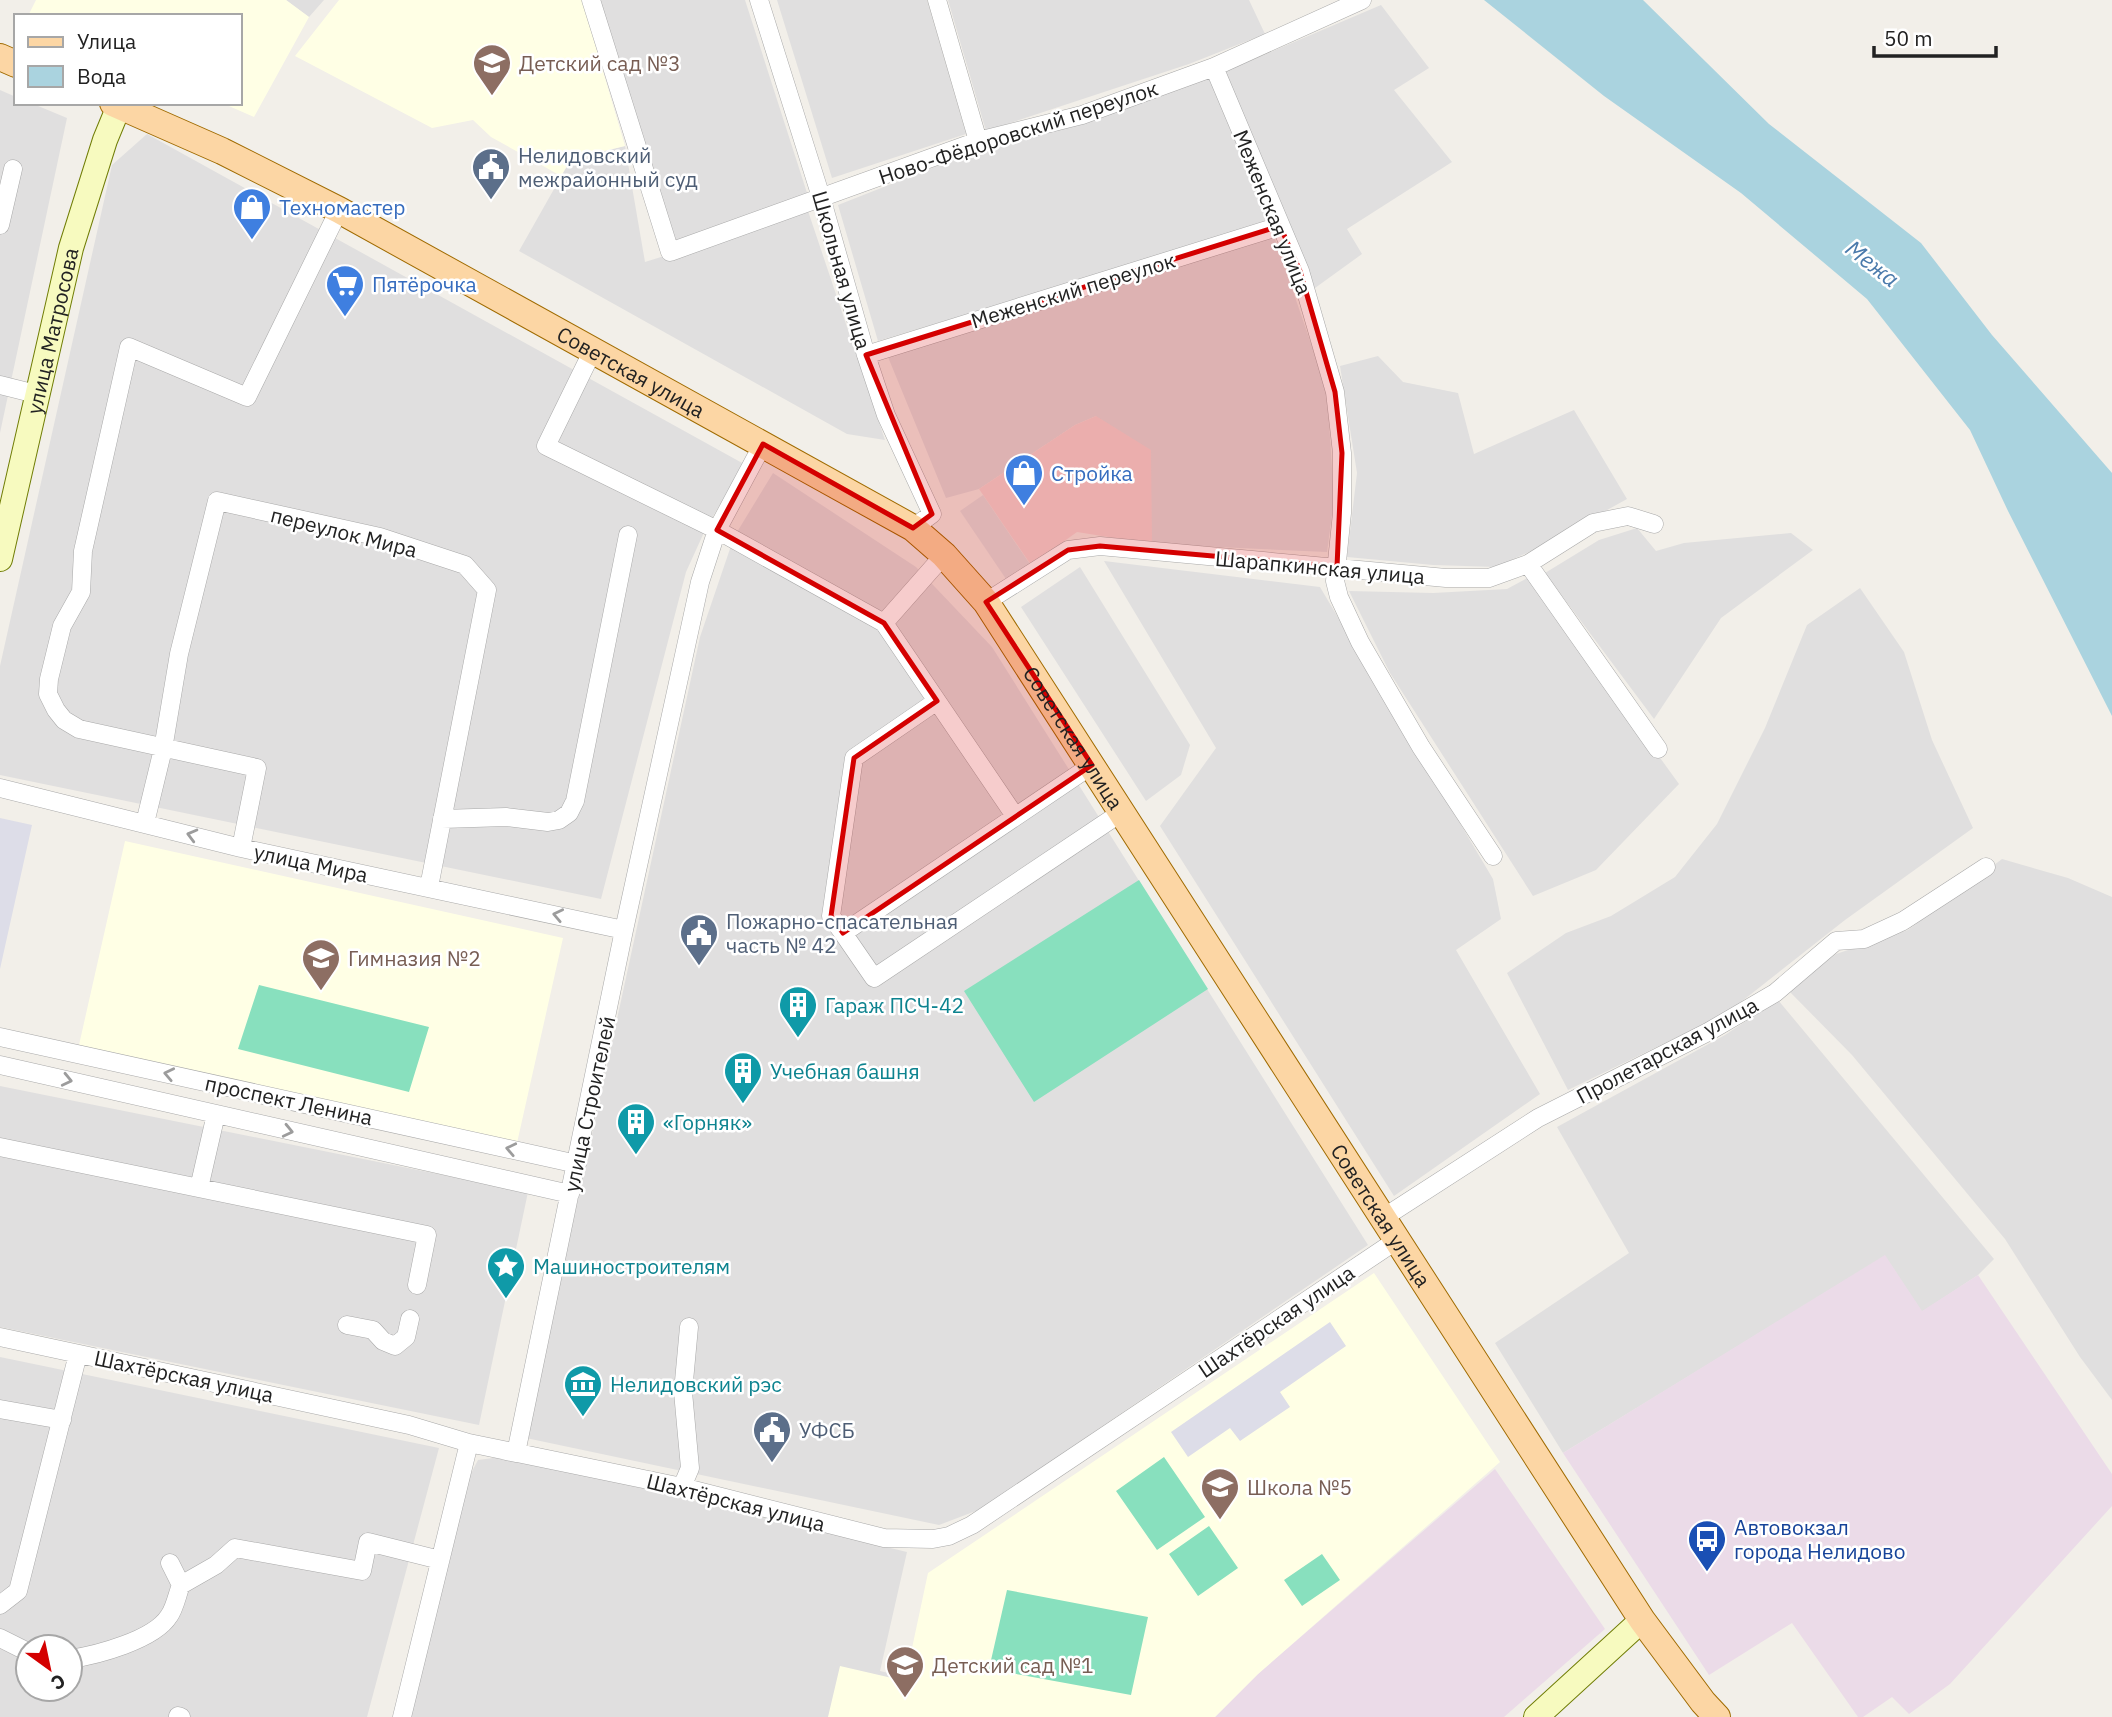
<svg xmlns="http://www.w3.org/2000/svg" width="2112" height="1717" viewBox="0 0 2112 1717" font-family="'IBM Plex Sans',sans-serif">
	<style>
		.residential { fill: #e0dfdf; fill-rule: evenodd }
		.commercial { fill: #f2dad9 }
		.industrial { fill: #ebdbe8 }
		.education { fill: #ffffe5 }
		.pitch { fill: #88e0be }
		.parking { fill: #e2e2e2 }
		.plaza { fill: #dddde8 }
		.water { fill: #aad3df }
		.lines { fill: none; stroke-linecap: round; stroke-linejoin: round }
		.street-casing { stroke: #a9a9a9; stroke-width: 19 }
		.secondary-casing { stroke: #707d05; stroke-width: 26 }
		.primary-casing { stroke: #a06b00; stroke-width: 28 }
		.street { stroke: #fff; stroke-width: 18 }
		.secondary { stroke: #f7fabf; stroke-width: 24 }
		.primary { stroke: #fcd6a4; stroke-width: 26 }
		.oneway { stroke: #9c9c9c }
		.marked { fill: #d40000; fill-opacity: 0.2; stroke: #d40000; stroke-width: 5; stroke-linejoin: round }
		.labels { text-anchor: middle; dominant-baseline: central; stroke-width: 5; stroke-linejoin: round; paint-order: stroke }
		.education-label { font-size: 21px; fill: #785e54; stroke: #fff; text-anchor: start }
		.street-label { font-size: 21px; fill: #222; stroke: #fff }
		.service-label { font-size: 21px; fill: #4e5e75; stroke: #fff; text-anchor: start }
		.shop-label { font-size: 21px; fill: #366cbe; stroke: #fff; text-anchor: start }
		.culture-label { font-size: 21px; fill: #0d838f; stroke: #fff; text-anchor: start }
		.transit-label { font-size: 21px; fill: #164399; stroke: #fff; text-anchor: start }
		.water-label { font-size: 23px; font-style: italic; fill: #4a7aab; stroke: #fff }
	</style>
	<rect width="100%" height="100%" fill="#f2efe9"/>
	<path class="residential" d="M 286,0 L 324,0 L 309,17 Z
		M 596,0 L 745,0 L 808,196 L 671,246 Z
		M 777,0 L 927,0 L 966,134 L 832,178 Z
		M 948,0 L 1249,0 L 1265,34 L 1189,64 L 986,131 Z
		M 1381,5 L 1429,68 L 1394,90 L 1452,162 L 1347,229 L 1362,254 L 1315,288 L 1224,72 Z
		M 1209,78 L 1272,222 L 878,341 L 838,205 L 975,151 Z
		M 0,90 L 16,97 L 16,103 L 31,103 L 67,118 L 0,433 Z
		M 147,134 L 744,464 L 706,528 L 686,572 L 601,899 L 0,775 L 0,666 L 112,165 Z
		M 625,146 L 645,262 L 808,211 L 885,440 L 847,434 L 519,251 L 571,159 Z
		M 1274,236 L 1327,390 L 1334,500 L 1327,552 L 1152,544 L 1096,416 L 1075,425 L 979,489 L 946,498 L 888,357 Z
		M 1378,356 L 1403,382 L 1458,393 L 1474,454 L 1574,410 L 1627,499 L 1544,545 L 1496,567 L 1433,565 L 1347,557 L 1357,473 L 1340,366 Z
		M 773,473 L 916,567 L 992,647 L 1368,1245 L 981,1509 L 939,1525 L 526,1438 L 700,637 L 734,537 Z
		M 1637,528 L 1656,551 L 1684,543 L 1791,533 L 1813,550 L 1721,618 L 1654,719 L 1545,573 L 1599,540 Z
		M 1104,561 L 1320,587 L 1493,879 L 1501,919 L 1456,950 L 1540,1094 L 1394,1196 L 1160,826 L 1216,748 Z
		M 1080,567 L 1190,745 L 1181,775 L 1146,801 L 1021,607 Z
		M 1529,577 L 1679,784 L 1596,870 L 1533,896 L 1390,673 L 1349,591 L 1433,593 L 1507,589 Z
		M 1860,588 L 1904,652 L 1932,740 L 1973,828 L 1845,920 L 1727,1013 L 1568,1090 L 1507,973 L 1566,933 L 1611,916 L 1675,877 L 1717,824 L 1765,728 L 1807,625 Z
		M 2002,859 L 2068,878 L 2112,897 L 2112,1400 L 2080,1357 L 2005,1239 L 1852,1055 L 1788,990 L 1836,954 L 1908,930 Z
		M 1778,1000 L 1994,1259 L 1978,1275 L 1922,1312 L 1885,1256 L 1563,1453 L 1495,1343 L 1629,1253 L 1557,1127 L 1725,1035 Z
		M 0,1086 L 528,1192 L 479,1425 L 0,1327 Z
		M 0,1357 L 439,1448 L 367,1717 L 0,1717 ZM 28,1647 L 70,1647 L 70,1689 L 28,1689 Z
		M 508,1456 L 907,1552 L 880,1671 L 1076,1717 L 403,1717 L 467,1481 L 478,1460 Z"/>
	<path class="commercial" d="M 1096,416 L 1151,450 L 1152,544 L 1077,532 L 1031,565 L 979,489 L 1075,425 Z"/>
	<path class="industrial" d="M 1885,1255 L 1922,1311 L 1978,1275 L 2112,1474 L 2112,1506 L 1950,1684 L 1909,1714 L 1892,1697 L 1863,1717 L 1858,1717 L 1792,1623 L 1709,1675 L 1563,1453 Z
		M 1495,1469 L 1605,1629 L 1504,1717 L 1215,1717 L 1258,1674 Z"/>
	<path class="education" d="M 36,0 L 286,0 L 309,17 L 254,117 L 222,103 L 240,103 L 240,16 L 28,16 Z
		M 339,0 L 582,0 L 625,146 L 571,159 L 561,176 L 491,137 L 473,120 L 432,128 L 295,56 Z
		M 125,841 L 563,938 L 517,1143 L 79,1045 Z
		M 1374,1273 L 1500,1462 L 1258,1674 L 1215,1717 L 828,1717 L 840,1666 L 905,1681 L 928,1573 Z"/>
	<path class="pitch" d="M 1139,880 L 1208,989 L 1034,1102 L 964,991 Z
		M 259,985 L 429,1027 L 409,1092 L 238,1049 Z
		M 1164,1457 L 1205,1517 L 1157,1550 L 1116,1491 Z
		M 1209,1526 L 1238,1568 L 1198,1596 L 1169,1554 Z
		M 1322,1554 L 1340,1580 L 1302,1606 L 1284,1580 Z
		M 1007,1590 L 1148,1617 L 1131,1695 L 989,1669 Z"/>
	<path class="parking" d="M 983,495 L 1030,564 L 1006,579 L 960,511 Z"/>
	<path class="plaza" d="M 0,818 L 32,825 L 0,969 Z
		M 1330,1322 L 1346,1346 L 1280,1392 L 1290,1407 L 1240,1441 L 1230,1428 L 1188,1457 L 1171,1432 Z"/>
	<path class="water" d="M 1484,0 L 1643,0 L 1769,124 L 1921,243 L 1992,335 L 2112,473 L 2112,716 L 2008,511 L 1970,430 L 1867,299 L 1741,193 L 1604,96 Z"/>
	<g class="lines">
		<defs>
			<path id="street" d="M 591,0 L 670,252 L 978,141 L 1082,115 L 1214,67 L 1362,0
				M 759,0 L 821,197 L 866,355 L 886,415 L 932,514 L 913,528
				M 937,0 L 978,141
				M 1214,67 L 1300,271 L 1335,392 L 1342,453 L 1342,513 L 1335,581 L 1339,597 L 1360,642 L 1421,747 L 1493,856
				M 0,225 L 13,169
				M 593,350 L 546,446 L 717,530 L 884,623 L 1015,816
				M 866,355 L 1280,226
				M 0,385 L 36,394
				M 1528,564 L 1658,749
				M 986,602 L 1068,550 L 1100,546 L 1446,578 L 1489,578 L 1528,564 L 1593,523 L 1628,516 L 1654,524
				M 884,623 L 944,555
				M 1092,765 L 843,933 L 874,978 L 1122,812
				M 0,788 L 241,848 L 624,930
				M 442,819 L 506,817 L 548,822 L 559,820 L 569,813 L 575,801 L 628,535
				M 145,823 L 163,749 L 179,654 L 217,501 L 380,537 L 465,565 L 487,590 L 429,887
				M 241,848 L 257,768 L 79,729 L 64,720 L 56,710 L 48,694 L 49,679 L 62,626 L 81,592 L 83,551 L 129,347 L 247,397 L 339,210
				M 843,933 L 831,916 L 854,758 L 937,701
				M 0,1037 L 577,1164
				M 0,1065 L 570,1194
				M 0,1147 L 427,1235 L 417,1285
				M 199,1188 L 216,1114
				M 1383,1218 L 1538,1118 L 1708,1032 L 1775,993 L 1836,941 L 1864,939 L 1903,921 L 1986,867
				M 347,1325 L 373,1330 L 383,1341 L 395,1346 L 406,1337 L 410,1319
				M 0,1337 L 409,1425 L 469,1443 L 682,1487 L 884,1538 L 933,1539 L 949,1536 L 972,1525 L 1397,1240
				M 0,1409 L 62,1420
				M 506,1451 L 516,1453 L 624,930 L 700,582 L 717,530 L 763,444
				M 682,1487 L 690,1468 L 683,1392 L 689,1327
				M 181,1585 L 216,1565 L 235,1548 L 362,1571 L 368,1542 L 440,1560
				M 0,1605 L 18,1591 L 78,1354
				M 0,1638 L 28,1652
				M 70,1659 C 97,1655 154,1640 169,1616 C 175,1608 177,1595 181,1585 L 170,1563
				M 178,1716 L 181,1717
				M 402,1717 L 469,1443 L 478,1445"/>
			<g id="secondary">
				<path id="s1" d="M 0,559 L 71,248 L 105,140 L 119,106"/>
				<path d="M 1536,1717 L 1642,1620"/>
			</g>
			<g id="primary">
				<path d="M 0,57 L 16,64"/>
				<path id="s2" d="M 113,103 L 222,151 L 339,210 L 913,528 L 944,555 L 986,602 L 1642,1620 L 1703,1702 L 1717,1717"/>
			</g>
		</defs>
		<use href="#street" class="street-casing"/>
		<use href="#secondary" class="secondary-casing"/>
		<use href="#primary" class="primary-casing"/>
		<use href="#street" class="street"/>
		<use href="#secondary" class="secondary"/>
		<use href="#primary" class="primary"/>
	</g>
	<defs><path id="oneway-chevron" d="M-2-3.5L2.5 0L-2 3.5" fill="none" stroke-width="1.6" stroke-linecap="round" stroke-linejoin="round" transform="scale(1.75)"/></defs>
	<g class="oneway">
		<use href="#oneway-chevron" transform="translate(192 835) rotate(-165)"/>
		<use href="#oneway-chevron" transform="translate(558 915) rotate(-168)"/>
		<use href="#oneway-chevron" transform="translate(169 1074) rotate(-168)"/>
		<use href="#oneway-chevron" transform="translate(67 1080) rotate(13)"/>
		<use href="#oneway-chevron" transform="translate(288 1131) rotate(13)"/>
		<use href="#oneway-chevron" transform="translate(511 1149) rotate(-168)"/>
	</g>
	<path class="marked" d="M 1280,226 L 1300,271 L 1335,392 L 1342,453 L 1337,567 L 1100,546 L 1068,550 L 986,602 L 1092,765 L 843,933 L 831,916 L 854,758 L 937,701 L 884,623 L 717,530 L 763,444 L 913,528 L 932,514 L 866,355 Z"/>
	<defs>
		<symbol id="school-pin" viewBox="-11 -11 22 30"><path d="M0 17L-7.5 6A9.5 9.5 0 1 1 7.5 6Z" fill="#8d6e63" stroke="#fff"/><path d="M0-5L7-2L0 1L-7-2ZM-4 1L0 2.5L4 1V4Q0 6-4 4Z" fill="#fff"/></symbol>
		<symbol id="civic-pin" viewBox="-11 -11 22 30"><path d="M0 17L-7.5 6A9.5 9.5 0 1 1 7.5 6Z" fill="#5c6f8a" stroke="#fff"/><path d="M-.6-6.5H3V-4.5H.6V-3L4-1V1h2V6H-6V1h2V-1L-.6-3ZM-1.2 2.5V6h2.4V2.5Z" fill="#fff"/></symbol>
		<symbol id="shop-pin" viewBox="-11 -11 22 30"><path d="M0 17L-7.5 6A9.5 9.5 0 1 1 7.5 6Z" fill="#3f7fe0" stroke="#fff"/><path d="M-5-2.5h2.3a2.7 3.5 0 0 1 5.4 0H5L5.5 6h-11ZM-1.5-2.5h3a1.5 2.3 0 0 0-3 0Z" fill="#fff"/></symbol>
		<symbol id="supermarket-pin" viewBox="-11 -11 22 30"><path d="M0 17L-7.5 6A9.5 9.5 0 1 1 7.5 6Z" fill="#3f7fe0" stroke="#fff"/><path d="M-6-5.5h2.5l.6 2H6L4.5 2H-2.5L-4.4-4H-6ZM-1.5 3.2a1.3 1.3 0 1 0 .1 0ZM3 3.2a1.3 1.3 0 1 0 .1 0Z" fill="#fff"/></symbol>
		<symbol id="building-pin" viewBox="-11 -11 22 30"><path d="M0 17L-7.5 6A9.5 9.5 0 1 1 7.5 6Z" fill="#0f9aa8" stroke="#fff"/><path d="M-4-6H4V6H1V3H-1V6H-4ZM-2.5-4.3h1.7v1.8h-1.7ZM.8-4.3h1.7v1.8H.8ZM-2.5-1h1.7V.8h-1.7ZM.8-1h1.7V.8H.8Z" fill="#fff"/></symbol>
		<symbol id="sight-pin" viewBox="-11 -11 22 30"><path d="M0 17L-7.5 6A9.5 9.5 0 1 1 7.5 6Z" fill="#0f9aa8" stroke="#fff"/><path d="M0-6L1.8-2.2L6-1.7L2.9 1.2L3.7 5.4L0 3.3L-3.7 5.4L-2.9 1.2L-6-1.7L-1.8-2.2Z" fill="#fff"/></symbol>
		<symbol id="museum-pin" viewBox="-11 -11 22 30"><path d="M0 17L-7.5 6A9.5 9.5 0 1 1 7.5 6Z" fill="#0f9aa8" stroke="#fff"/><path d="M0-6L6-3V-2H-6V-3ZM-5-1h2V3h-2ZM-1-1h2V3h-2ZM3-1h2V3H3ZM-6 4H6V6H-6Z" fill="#fff"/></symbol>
		<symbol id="bus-pin" viewBox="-11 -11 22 30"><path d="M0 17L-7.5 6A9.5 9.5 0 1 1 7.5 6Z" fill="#1a4fb4" stroke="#fff"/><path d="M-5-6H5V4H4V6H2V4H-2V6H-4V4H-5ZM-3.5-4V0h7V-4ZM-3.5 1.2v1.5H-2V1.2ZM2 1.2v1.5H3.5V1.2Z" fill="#fff"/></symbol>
	</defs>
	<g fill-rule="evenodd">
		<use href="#school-pin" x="470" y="41" width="44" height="60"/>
		<use href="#civic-pin" x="469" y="145" width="44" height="60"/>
		<use href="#shop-pin" x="230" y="185" width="44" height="60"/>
		<use href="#supermarket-pin" x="323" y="262" width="44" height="60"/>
		<use href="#shop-pin" x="1002" y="451" width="44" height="60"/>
		<use href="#civic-pin" x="677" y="911" width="44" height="60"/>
		<use href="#school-pin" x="299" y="936" width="44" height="60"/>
		<use href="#building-pin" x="776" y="983" width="44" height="60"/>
		<use href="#building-pin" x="721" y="1049" width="44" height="60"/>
		<use href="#building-pin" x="614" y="1100" width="44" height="60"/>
		<use href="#sight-pin" x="484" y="1244" width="44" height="60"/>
		<use href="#museum-pin" x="561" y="1362" width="44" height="60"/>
		<use href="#civic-pin" x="750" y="1408" width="44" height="60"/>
		<use href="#school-pin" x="1198" y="1465" width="44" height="60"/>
		<use href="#bus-pin" x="1685" y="1517" width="44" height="60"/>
		<use href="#school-pin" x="883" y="1643" width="44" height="60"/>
	</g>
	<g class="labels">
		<g class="education-label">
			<text x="519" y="63">Детский сад №3</text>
			<text x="348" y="958">Гимназия №2</text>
			<text x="1247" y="1487">Школа №5</text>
			<text x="932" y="1665">Детский сад №1</text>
		</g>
		<g class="street-label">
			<text transform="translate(1018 132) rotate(-18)">Ново-Фёдоровский переулок</text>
			<text transform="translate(1273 212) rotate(68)">Меженская улица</text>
			<text transform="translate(842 270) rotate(74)">Школьная улица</text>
			<text transform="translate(1073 290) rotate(-17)">Меженский переулок</text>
			<text stroke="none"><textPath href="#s1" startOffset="234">улица Матросова</textPath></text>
			<text stroke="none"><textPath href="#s2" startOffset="584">Советская улица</textPath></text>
			<text transform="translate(344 532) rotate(14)">переулок Мира</text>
			<text transform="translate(1320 567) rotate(5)">Шарапкинская улица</text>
			<text stroke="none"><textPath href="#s2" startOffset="1172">Советская улица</textPath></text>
			<text transform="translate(311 863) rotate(12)">улица Мира</text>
			<text transform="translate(1667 1050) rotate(-28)">Пролетарская улица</text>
			<text transform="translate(289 1100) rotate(12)">проспект Ленина</text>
			<text transform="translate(589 1104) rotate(-78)">улица Строителей</text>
			<text stroke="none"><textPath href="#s2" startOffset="1740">Советская улица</textPath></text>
			<text transform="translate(1276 1321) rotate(-34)">Шахтёрская улица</text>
			<text transform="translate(184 1376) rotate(12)">Шахтёрская улица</text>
			<text transform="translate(736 1502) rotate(14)">Шахтёрская улица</text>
		</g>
		<g class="service-label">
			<text x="518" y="155">Нелидовский<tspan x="518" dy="24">межрайонный суд</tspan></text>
			<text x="726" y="921">Пожарно-спасательная<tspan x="726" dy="24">часть № 42</tspan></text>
			<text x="799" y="1430">УФСБ</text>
		</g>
		<g class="shop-label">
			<text x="279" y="207">Техномастер</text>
			<text x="372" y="284">Пятёрочка</text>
			<text x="1051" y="473">Стройка</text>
		</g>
		<g class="culture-label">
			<text x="825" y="1005">Гараж ПСЧ-42</text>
			<text x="770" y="1071">Учебная башня</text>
			<text x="663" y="1122">«Горняк»</text>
			<text x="533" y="1266">Машиностроителям</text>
			<text x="610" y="1384">Нелидовский рэс</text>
		</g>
		<g class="transit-label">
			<text x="1734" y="1527">Автовокзал<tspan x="1734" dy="24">города Нелидово</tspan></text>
		</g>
		<g class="water-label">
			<text transform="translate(1873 263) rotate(38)">Межа</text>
		</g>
	</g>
	<rect x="14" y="14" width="228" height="91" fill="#ffffff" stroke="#a7a7a7" stroke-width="2"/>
	<rect x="28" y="37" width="35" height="10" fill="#fcd6a4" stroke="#a7a7a7" stroke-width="2"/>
	<text x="77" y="49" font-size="21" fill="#222222">Улица</text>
	<rect x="28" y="66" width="35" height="21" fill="#aad3df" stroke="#a7a7a7" stroke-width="2"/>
	<text x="77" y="84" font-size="21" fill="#222222">Вода</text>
	<g transform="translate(49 1668) rotate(147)"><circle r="33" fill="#ffffff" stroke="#a7a7a7" stroke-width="2"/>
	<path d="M0-5L12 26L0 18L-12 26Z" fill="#d40000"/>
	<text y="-10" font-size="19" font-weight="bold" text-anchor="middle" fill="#222222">С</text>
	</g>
	<path d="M1874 46v10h122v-10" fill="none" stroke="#222222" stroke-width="3.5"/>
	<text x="1884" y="46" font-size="21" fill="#222222" stroke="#ffffff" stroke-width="5" paint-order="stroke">50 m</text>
</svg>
